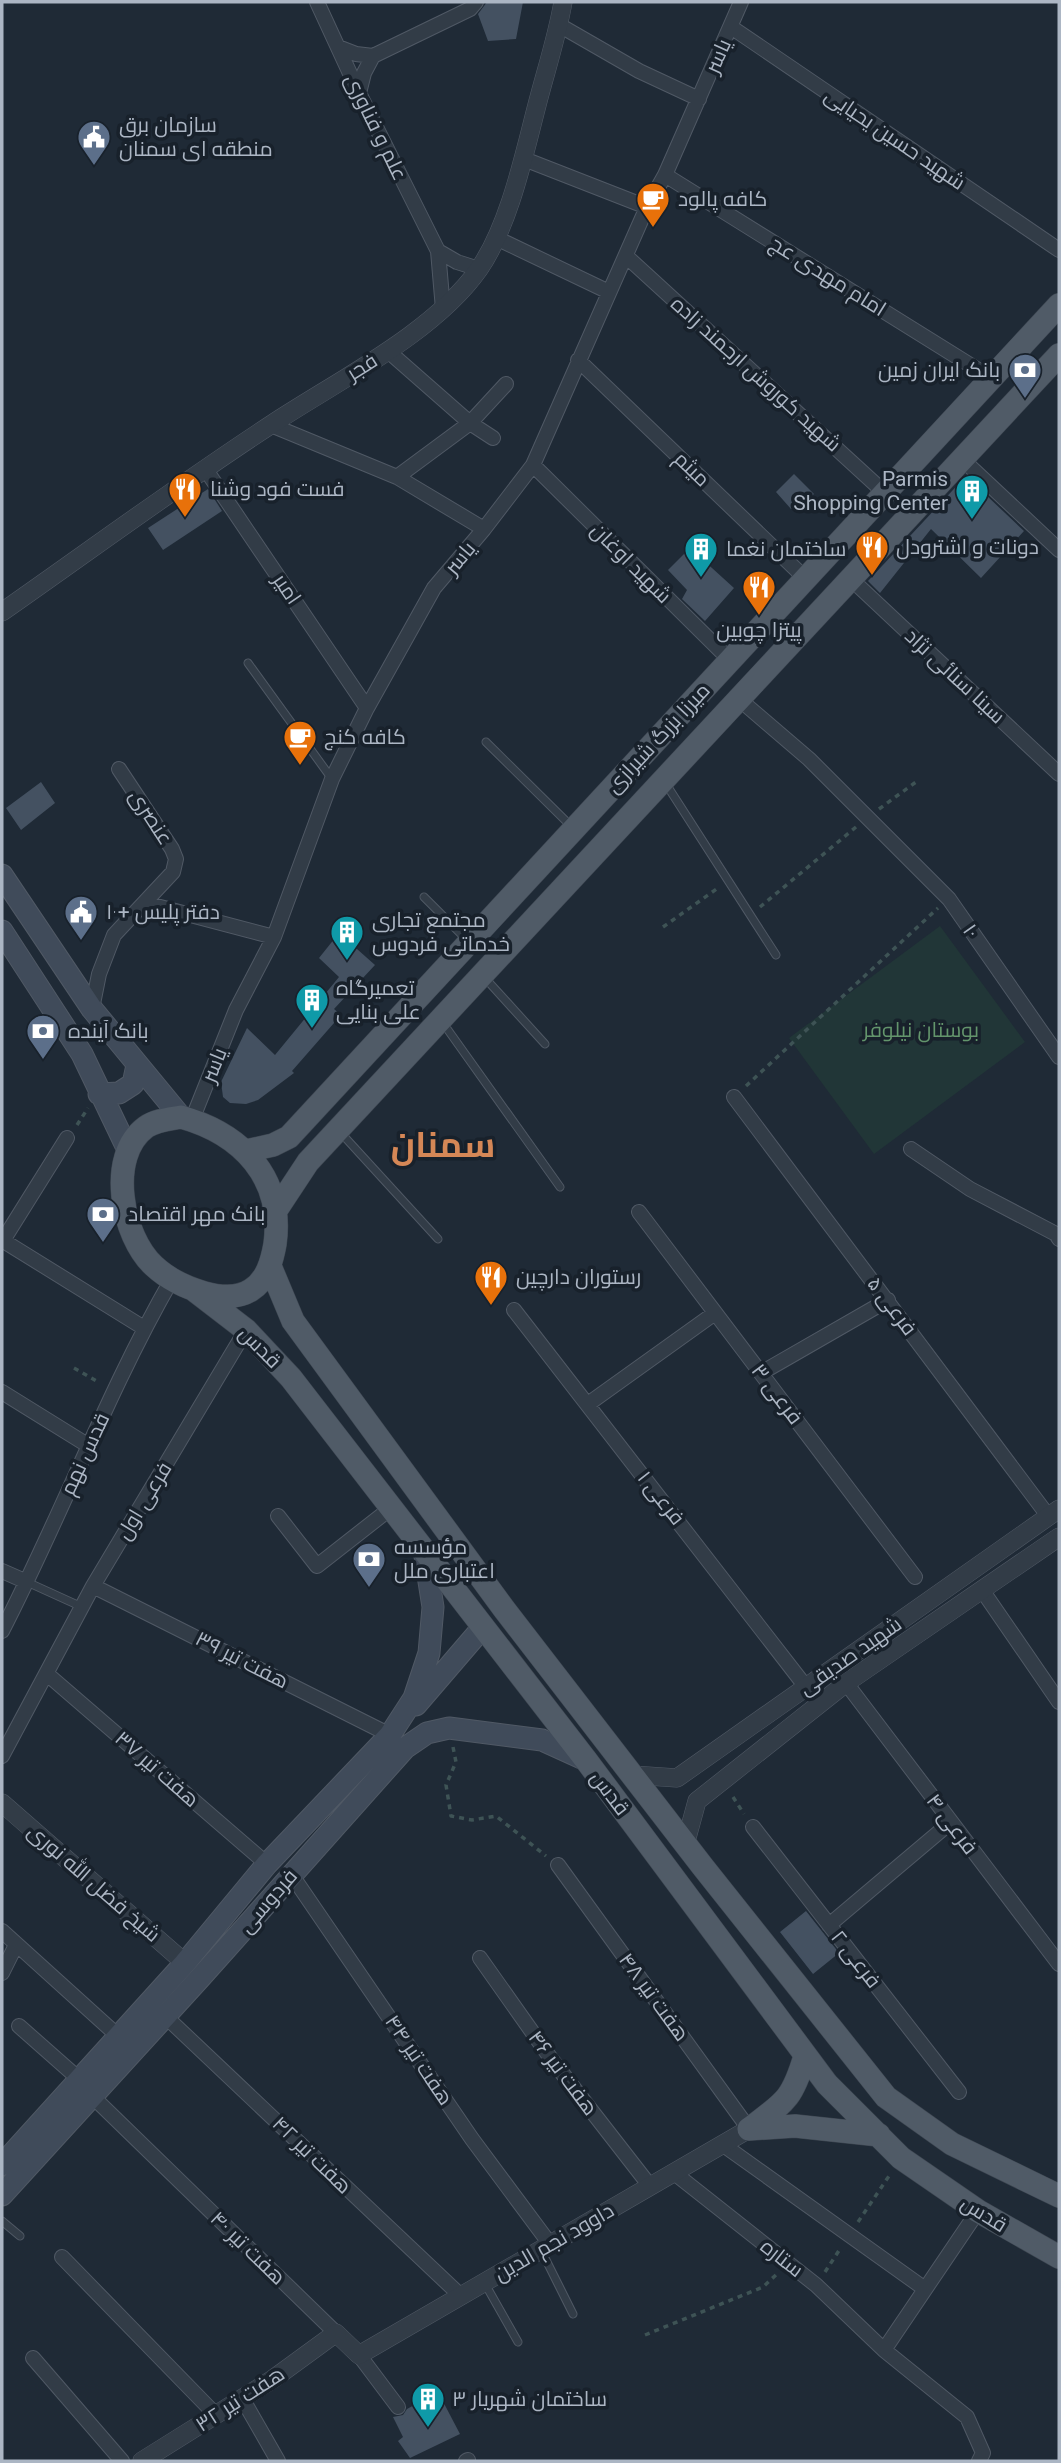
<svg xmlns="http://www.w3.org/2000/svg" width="1061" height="2463" viewBox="0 0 1061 2463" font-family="Roboto,Cairo,sans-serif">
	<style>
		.green { fill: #213637 }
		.building { fill: #445161 }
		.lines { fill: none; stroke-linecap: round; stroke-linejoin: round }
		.service-casing { stroke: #505965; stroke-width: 9 }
		.minor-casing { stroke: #505965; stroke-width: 16 }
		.tertiary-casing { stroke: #505965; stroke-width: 19 }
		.secondary-casing { stroke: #505965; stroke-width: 23 }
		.primary-casing { stroke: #3c4550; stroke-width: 24 }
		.path { stroke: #3e5355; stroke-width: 3.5; stroke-dasharray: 5 5; stroke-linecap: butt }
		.service { stroke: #323c47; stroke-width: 7 }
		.minor { stroke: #323c47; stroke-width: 14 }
		.tertiary { stroke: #323c47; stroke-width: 18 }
		.secondary { stroke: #404b5a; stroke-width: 21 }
		.primary { stroke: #505b67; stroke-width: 23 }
		.labels { text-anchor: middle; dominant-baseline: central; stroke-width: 7; stroke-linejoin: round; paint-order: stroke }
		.street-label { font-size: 21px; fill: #acb6c4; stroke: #18212b }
		.poi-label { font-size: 21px; fill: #acb6c4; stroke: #18212b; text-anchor: start }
		.park-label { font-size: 21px; fill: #63956c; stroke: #18212b }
		.town-label { font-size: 35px; font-weight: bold; fill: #d58756; stroke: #18212b }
	</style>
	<rect width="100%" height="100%" fill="#1f2a36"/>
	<path class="green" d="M 940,926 L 1025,1042 L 874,1154 L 789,1038 Z"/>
	<path class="building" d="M 487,2 L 523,2 L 516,39 L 488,41 L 478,14 Z
		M 794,474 L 814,494 L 798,508 L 791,509 L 776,492 Z
		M 966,476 L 1024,531 L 981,578 L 931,529 L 880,593 L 868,581 Z
		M 208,489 L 222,511 L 163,550 L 148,528 Z
		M 690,548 L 734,588 L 705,621 L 682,599 L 687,590 L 668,570 Z
		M 41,782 L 55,803 L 21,830 L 6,808 Z
		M 339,933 L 375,965 L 334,1009 L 341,1015 L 292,1071 L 294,1073 L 258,1100 L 246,1104 L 230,1103 L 223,1097 L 221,1082 L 247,1028 L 275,1055 L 339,977 L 319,958 Z
		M 806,1911 L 839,1953 L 813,1974 L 780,1932 Z
		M 438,2392 L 460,2434 L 410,2458 L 398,2441 L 403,2437 L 393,2417 L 403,2415 L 407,2409 Z"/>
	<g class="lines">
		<defs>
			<path id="service" d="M 248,663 L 332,779
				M 486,742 L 573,828
				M 666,784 L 776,955
				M 424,897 L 466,939
				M 485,978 L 545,1044
				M 443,1023 L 560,1187
				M 341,1133 L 438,1239
				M 27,1582 L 82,1607
				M 2,2221 L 20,2236
				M 541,2250 L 573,2314
				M 484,2282 L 518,2342"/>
			<path id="minor" d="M 317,2 L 359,93 L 438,251
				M 559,25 L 639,71 L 699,99
				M 731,27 L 1059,250
				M 338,47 L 356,54 L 373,56 L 364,73 L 359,93
				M 373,56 L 470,9 L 476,2
				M 524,159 L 647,207
				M 665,175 L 991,378
				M 496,238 L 609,292
				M 626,256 L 885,493
				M 443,309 L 438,251 L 457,262 L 479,269
				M 388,351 L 470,423 L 493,438
				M 578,360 L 806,579
				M 271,425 L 397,477 L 484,529
				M 962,459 L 1059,550
				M 533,465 L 730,660
				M 206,470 L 367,708
				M 397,477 L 470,423 L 506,384
				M 851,579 L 1059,774
				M 739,699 L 809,759 L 949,899 L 1059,1057
				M 145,903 L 274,937
				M 92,1009 L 99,974 L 114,935 L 173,872 L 176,859 L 172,849 L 119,769
				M 734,1097 L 1049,1517
				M 192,1120 L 236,1010 L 274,937 L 332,779 L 367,708 L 434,588 L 484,529 L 533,465 L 647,207 L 665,175 L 741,2
				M 911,1149 L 970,1189 L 1056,1234 L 1059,1239
				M 639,1212 L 915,1577
				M 2,1240 L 144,1328
				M 2,1242 L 67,1138
				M 514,1310 L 806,1687
				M 761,1373 L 888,1300
				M 2,1392 L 89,1446
				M 588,1404 L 715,1313
				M 278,1516 L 317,1566 L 391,1508
				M 2,1571 L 27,1582
				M 93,1586 L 390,1735
				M 982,1590 L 1059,1702
				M 2,1631 C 62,1515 107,1392 172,1279
				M 47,1674 L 267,1864
				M 846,1683 L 1059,1964
				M 2,1756 L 93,1586 L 246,1330
				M 753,1827 L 959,2092
				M 558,1865 L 749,2129
				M 291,1874 L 472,2139 L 550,2244
				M 829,1925 L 951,1822
				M 2,1931 L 118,2036
				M 480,1958 L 552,2060 L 650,2186
				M 2,1973 L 16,1945
				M 164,2015 L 461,2296
				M 19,2026 L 79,2079
				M 91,2095 L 336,2333
				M 722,2144 L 925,2289
				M 673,2172 L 816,2285 L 884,2350 L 967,2417 L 983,2453 L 979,2461
				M 62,2257 L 216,2415
				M 884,2350 L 978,2211
				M 359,2355 L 398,2407
				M 33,2358 L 122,2461
				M 242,2398 L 278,2461
				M 466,2461 L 468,2460"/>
			<path id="tertiary" d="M 2,612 C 92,549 180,484 272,424 C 337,381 434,333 479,269 C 509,226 524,155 537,105 C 546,70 557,37 563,2
				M 633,1775 L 677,1778 L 1059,1509
				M 2,1803 L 185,1963
				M 685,1845 L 697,1801 L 846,1683 L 1059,1537
				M 142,2461 L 273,2379 L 336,2333 L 359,2355 L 749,2129"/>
			<path id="secondary" d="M 2,875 L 92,1009 L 181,1117
				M 2,931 L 82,1054 L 128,1150
				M 99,1094 L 119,1093 L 133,1084 L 137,1065
				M 416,1705 L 483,1627
				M 2,2165 L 185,1963 L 267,1864 L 390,1735 L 414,1698 L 429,1653 L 433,1607 L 424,1550
				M 2,2195 L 200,1978 L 405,1748 L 427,1733 L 449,1728 L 542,1740 L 586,1760"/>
			<path id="primary" d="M 181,1117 C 242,1134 284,1178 275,1244 C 272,1261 267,1280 251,1290 C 237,1299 220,1297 205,1293 C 187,1288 168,1279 154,1266 C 122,1237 106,1156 146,1127 C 156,1120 170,1119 181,1117 Z
				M 246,1151 L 273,1145 L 289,1137 L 1059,305
				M 275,1212 L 308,1162 L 1059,355
				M 270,1266 L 293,1321 L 504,1609 L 703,1867 L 886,2097 L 952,2144 L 1059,2196
				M 194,1290 L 246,1330 L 291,1378 L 586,1760 L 827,2084 L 901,2158 L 978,2211 L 1059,2257
				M 805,2056 C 792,2100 785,2102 749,2129 L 795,2126 L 879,2135"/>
		</defs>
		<use href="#service" class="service-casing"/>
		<use href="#minor" class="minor-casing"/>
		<use href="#tertiary" class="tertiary-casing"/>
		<use href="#secondary" class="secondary-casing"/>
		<use href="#primary" class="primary-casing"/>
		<path class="path" d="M 879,809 L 916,782
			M 760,907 L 856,827
			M 663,927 L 718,888
			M 746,1086 L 938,908
			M 77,1125 L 88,1108
			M 74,1368 L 100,1383
			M 453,1747 L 456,1762 L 446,1785 L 451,1816 L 472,1820 L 496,1816 L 546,1856
			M 733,1797 L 744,1814
			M 858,2222 L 891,2173
			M 825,2272 L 840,2249
			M 645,2335 L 763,2287 L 778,2273"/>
		<use href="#service" class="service"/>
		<use href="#minor" class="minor"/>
		<use href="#tertiary" class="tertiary"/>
		<use href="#secondary" class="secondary"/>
		<use href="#primary" class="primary"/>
	</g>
	<defs>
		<symbol id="civic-pin" viewBox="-11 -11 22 30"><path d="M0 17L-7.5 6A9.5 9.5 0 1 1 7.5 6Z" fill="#5c6f8a" stroke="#18212b"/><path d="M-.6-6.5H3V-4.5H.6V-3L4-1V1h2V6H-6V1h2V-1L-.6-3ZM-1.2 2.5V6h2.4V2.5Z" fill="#fff"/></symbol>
		<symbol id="cafe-pin" viewBox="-11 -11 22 30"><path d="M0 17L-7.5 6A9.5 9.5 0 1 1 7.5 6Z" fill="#e8710a" stroke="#18212b"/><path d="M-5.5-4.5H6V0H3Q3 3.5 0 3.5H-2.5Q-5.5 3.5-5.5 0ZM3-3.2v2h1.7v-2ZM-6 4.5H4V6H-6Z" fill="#fff"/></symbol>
		<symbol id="bank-pin" viewBox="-11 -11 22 30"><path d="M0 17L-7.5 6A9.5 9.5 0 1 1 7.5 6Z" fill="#5c6f8a" stroke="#18212b"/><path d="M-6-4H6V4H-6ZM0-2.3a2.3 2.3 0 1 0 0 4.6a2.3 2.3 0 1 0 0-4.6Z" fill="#fff"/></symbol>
		<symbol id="restaurant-pin" viewBox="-11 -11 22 30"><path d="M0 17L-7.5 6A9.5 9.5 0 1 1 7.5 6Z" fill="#e8710a" stroke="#18212b"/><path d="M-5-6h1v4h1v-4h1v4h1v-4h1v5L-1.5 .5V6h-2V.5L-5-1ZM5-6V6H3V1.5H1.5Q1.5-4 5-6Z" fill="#fff"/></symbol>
		<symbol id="building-pin" viewBox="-11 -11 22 30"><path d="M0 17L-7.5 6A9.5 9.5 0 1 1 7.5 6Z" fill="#0f9aa8" stroke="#18212b"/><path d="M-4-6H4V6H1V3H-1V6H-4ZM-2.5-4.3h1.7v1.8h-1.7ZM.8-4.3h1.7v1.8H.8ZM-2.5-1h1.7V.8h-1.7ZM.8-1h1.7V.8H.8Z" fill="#fff"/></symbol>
	</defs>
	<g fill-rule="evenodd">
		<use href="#civic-pin" x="75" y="118" width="38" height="52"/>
		<use href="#cafe-pin" x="634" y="180" width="38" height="52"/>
		<use href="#bank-pin" x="1006" y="351" width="38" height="52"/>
		<use href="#restaurant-pin" x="166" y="470" width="38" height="52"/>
		<use href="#building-pin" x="953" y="472" width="38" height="52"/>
		<use href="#restaurant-pin" x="853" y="528" width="38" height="52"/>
		<use href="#building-pin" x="682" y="530" width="38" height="52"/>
		<use href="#restaurant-pin" x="740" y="568" width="38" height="52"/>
		<use href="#cafe-pin" x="281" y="718" width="38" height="52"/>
		<use href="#civic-pin" x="62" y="893" width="38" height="52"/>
		<use href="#building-pin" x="328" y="913" width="38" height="52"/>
		<use href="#building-pin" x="293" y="981" width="38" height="52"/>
		<use href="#bank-pin" x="24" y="1012" width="38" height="52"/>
		<use href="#bank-pin" x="84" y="1195" width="38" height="52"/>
		<use href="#restaurant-pin" x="472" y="1258" width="38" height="52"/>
		<use href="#bank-pin" x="350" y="1540" width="38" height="52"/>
		<use href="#building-pin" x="409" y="2380" width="38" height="52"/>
	</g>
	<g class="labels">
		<g class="street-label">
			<text transform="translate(718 56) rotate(-66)">یاسر</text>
			<text transform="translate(376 127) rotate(64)">علم و فناوری</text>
			<text transform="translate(895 139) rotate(34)">شهید حسین یحیایی</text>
			<text transform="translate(828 276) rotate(32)">امام مهدی عج</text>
			<text transform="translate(362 367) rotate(-32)">فجر</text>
			<text transform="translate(756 374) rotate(42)">شهید کوروش ارجمند زاده</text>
			<text transform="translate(692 469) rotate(44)">میثم</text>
			<text transform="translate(460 558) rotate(-50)">یاسر</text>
			<text transform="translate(631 563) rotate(45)">شهید اوغان</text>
			<text transform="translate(287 589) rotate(56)">امیر</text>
			<text transform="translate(955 676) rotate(43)">سینا سنائی نژاد</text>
			<text transform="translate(658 738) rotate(-47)">میرزا بزرگ شیرازی</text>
			<text transform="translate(151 817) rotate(57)">عنصری</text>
			<text transform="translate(971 931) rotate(55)">۱۰</text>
			<text transform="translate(214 1065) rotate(-68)">یاسر</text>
			<text transform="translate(892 1306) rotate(53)">فرعی ۵</text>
			<text transform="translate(260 1347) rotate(45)">قدس</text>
			<text transform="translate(777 1394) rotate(53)">فرعی ۳</text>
			<text transform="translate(85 1454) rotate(-65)">قدس نهم</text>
			<text transform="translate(661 1498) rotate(52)">فرعی ۱</text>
			<text transform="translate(144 1501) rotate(-59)">فرعی اول</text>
			<text transform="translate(850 1656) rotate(-35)">شهید صدیقی</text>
			<text transform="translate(242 1660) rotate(27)">هفت تیر ۳۹</text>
			<text transform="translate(157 1769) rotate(41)">هفت تیر ۳۷</text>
			<text transform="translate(610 1793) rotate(53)">قدس</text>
			<text transform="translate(952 1824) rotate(53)">فرعی ۴</text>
			<text transform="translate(94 1883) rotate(41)">شیخ فضل الله نوری</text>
			<text transform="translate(268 1901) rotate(-49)">فردوسی</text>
			<text transform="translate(856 1959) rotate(52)">فرعی ۲</text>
			<text transform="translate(654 1997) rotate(54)">هفت تیر ۴۸</text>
			<text transform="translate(419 2060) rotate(56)">هفت تیر ۴۴</text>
			<text transform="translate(563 2073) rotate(53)">هفت تیر ۴۶</text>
			<text transform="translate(312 2155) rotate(44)">هفت تیر ۴۲</text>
			<text transform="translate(984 2214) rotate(32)">قدس</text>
			<text transform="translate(554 2242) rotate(-30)">داوود نجم الدین</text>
			<text transform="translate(248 2248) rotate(44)">هفت تیر ۴۰</text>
			<text transform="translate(782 2258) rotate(38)">ستاره</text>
			<text transform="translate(240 2399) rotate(-33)">هفت تیر ۳۲</text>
		</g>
		<g class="poi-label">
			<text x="119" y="125">سازمان برق<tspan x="119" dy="24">منطقه ای سمنان</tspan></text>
			<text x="678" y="199">کافه پالود</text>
			<text x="1000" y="370" text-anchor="end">بانک ایران زمین</text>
			<text x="948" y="479" text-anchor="end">Parmis<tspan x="948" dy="24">Shopping Center</tspan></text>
			<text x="210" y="489">فست فود وشنا</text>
			<text x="896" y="547">دونات و اشترودل</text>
			<text x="726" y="549">ساختمان نغما</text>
			<text x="759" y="630" text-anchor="middle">پیتزا چوبین</text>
			<text x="324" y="737">کافه کنج</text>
			<text x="106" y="912">دفتر پلیس +۱۰</text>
			<text x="372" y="920">مجتمع تجاری<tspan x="372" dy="24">خدماتی فردوس</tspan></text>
			<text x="336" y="988">تعمیرگاه<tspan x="336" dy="24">علی بنایی</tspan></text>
			<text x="68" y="1031">بانک آینده</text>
			<text x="128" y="1214">بانک مهر اقتصاد</text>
			<text x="516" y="1277">رستوران دارچین</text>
			<text x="394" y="1547">مؤسسه<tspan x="394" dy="24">اعتباری ملل</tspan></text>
			<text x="452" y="2399">ساختمان شهریار ۳</text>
		</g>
		<g class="park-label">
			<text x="921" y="1030">بوستان نیلوفر</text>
		</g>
		<g class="town-label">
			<text x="443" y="1145">سمنان</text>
		</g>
	</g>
	<rect width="1061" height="2463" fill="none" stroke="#acb6c4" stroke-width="7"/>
</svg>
